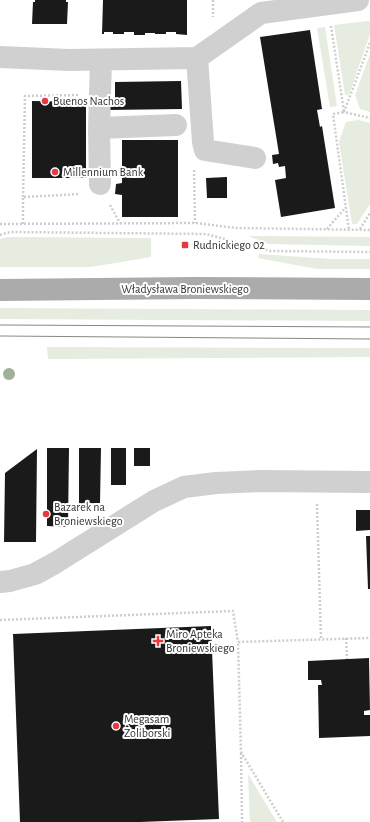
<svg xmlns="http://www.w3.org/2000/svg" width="370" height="822" viewBox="0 0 370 822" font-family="'Alegreya Sans',sans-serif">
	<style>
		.green { fill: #e6ecdf }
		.building { fill: #1a1a1a }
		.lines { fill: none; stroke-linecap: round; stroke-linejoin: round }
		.path { stroke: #cdcdcd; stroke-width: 2.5; stroke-dasharray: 2 2; stroke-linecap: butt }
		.minor { stroke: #d0d0d0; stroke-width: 22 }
		.major { stroke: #ababab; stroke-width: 22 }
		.tram { stroke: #888; stroke-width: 1 }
		.tree { fill: #a2b095 }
		.poi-dot { fill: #e63946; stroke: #fff; stroke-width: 1.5 }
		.labels { text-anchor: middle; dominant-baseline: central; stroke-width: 4; stroke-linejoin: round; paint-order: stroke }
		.poi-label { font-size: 12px; fill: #333; stroke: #fff; text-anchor: start }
		.street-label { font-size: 12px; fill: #333; stroke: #fff }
	</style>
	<rect width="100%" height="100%" fill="#fff"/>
	<path class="green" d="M 368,21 L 370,22 L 370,34 L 349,95 L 345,95 L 334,25 Z
		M 325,27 L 337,106 L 330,107 L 317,28 Z
		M 370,54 L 370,112 L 360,109 L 355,95 Z
		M 358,120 L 370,123 L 370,204 L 357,224 L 352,224 L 339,142 L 346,122 Z
		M 248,236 L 370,237 L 370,246 L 269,244 Z
		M 8,237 L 151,238 L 151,257 L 91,267 L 0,267 L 0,239 Z
		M 259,254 L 332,259 L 370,259 L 370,269 L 317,269 L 258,258 Z
		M 0,308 L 370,310 L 370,321 L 0,319 Z
		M 47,347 L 370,348 L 370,357 L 48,359 Z
		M 248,774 L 277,822 L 250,822 Z"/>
	<path class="building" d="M 35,0 L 66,0 L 66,2 L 68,2 L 67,24 L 32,24 L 33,2 L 35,2 Z
		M 103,0 L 187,0 L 187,35 L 176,34 L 176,32 L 166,32 L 166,34 L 155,34 L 155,33 L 145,33 L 145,35 L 134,35 L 134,32 L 124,32 L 124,34 L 113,34 L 113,32 L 104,32 L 104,34 L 102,34 Z
		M 310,30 L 322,109 L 317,110 L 320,127 L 322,126 L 335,208 L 281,217 L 275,180 L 286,178 L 285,166 L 279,167 L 278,163 L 273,164 L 272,155 L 279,154 L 260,37 Z
		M 181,81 L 182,109 L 107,110 L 107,100 L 115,100 L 115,82 Z
		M 32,101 L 86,102 L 86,178 L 32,178 Z
		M 122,140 L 178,140 L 178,217 L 122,217 L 122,195 L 115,194 L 116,184 L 122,183 Z
		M 227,177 L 227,198 L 207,198 L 206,178 Z
		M 47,448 L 69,448 L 68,527 L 47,526 Z
		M 79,448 L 101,448 L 100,503 L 79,504 Z
		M 111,448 L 126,448 L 126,485 L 111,485 Z
		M 134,448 L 150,448 L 150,466 L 134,466 Z
		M 37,449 L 36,542 L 4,542 L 5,473 Z
		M 356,510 L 370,510 L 370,530 L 356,531 Z
		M 366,536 L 370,536 L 370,589 L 368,589 Z
		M 211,626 L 219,819 L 140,822 L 20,822 L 13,634 Z
		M 369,658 L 370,710 L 364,711 L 364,715 L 370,715 L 370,736 L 319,738 L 318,685 L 322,685 L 321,680 L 308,680 L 308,661 Z"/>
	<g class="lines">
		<path class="path" d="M 213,0 L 213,17
			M 331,26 L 344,112 L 333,114 L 349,230
			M 370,43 L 344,112 L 370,118
			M 194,170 L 195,223
			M 23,197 L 25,96 L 78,95
			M 110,205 L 120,223
			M 0,224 L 195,223 L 237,228 L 370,230
			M 23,224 L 23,197 L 80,194
			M 327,229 L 346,207
			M 360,229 L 370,213
			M 0,235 L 10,232 L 206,234 L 270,251 L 370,252
			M 317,504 L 321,640
			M 0,620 L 233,611 L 238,642
			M 346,638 L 347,659
			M 241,753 L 242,822
			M 283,822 L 241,752 L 238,642 L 370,638"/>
		<path class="minor" d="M 0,57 L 69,60 L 197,58 L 261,13 L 358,0
			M 197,58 L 203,142 L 205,150 L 255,158
			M 99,128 L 176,125
			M 100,184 L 99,128 L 101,60
			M 0,582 L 10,581 L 35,574 L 55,563 L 154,501 L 184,487 L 216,483 L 260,481 L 370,482"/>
		<path class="major" d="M 0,290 L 194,288 L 370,289"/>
		<path class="tram" d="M 0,325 L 370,327
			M 0,336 L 370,339"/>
	</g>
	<circle class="tree" cx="9" cy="374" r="6"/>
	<g class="poi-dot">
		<circle cx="45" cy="101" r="4"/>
		<circle cx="55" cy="172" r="4"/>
		<rect x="181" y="241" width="8" height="8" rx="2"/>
		<circle cx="46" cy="514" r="4"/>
		<path d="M156 635h4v4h4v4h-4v4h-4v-4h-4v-4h4z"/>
		<circle cx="116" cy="726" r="4"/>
	</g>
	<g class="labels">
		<g class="poi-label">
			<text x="53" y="101">Buenos Nachos</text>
			<text x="63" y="172">Millennium Bank</text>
			<text x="193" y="245">Rudnickiego 02</text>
			<text x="54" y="507">Bazarek na<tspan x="54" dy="14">Broniewskiego</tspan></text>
			<text x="166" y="634">Miro Apteka<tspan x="166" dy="14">Broniewskiego</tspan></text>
			<text x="124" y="719">Megasam<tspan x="124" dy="14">Żoliborski</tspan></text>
		</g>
		<g class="street-label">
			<text x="185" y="289">Władysława Broniewskiego</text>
		</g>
	</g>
</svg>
